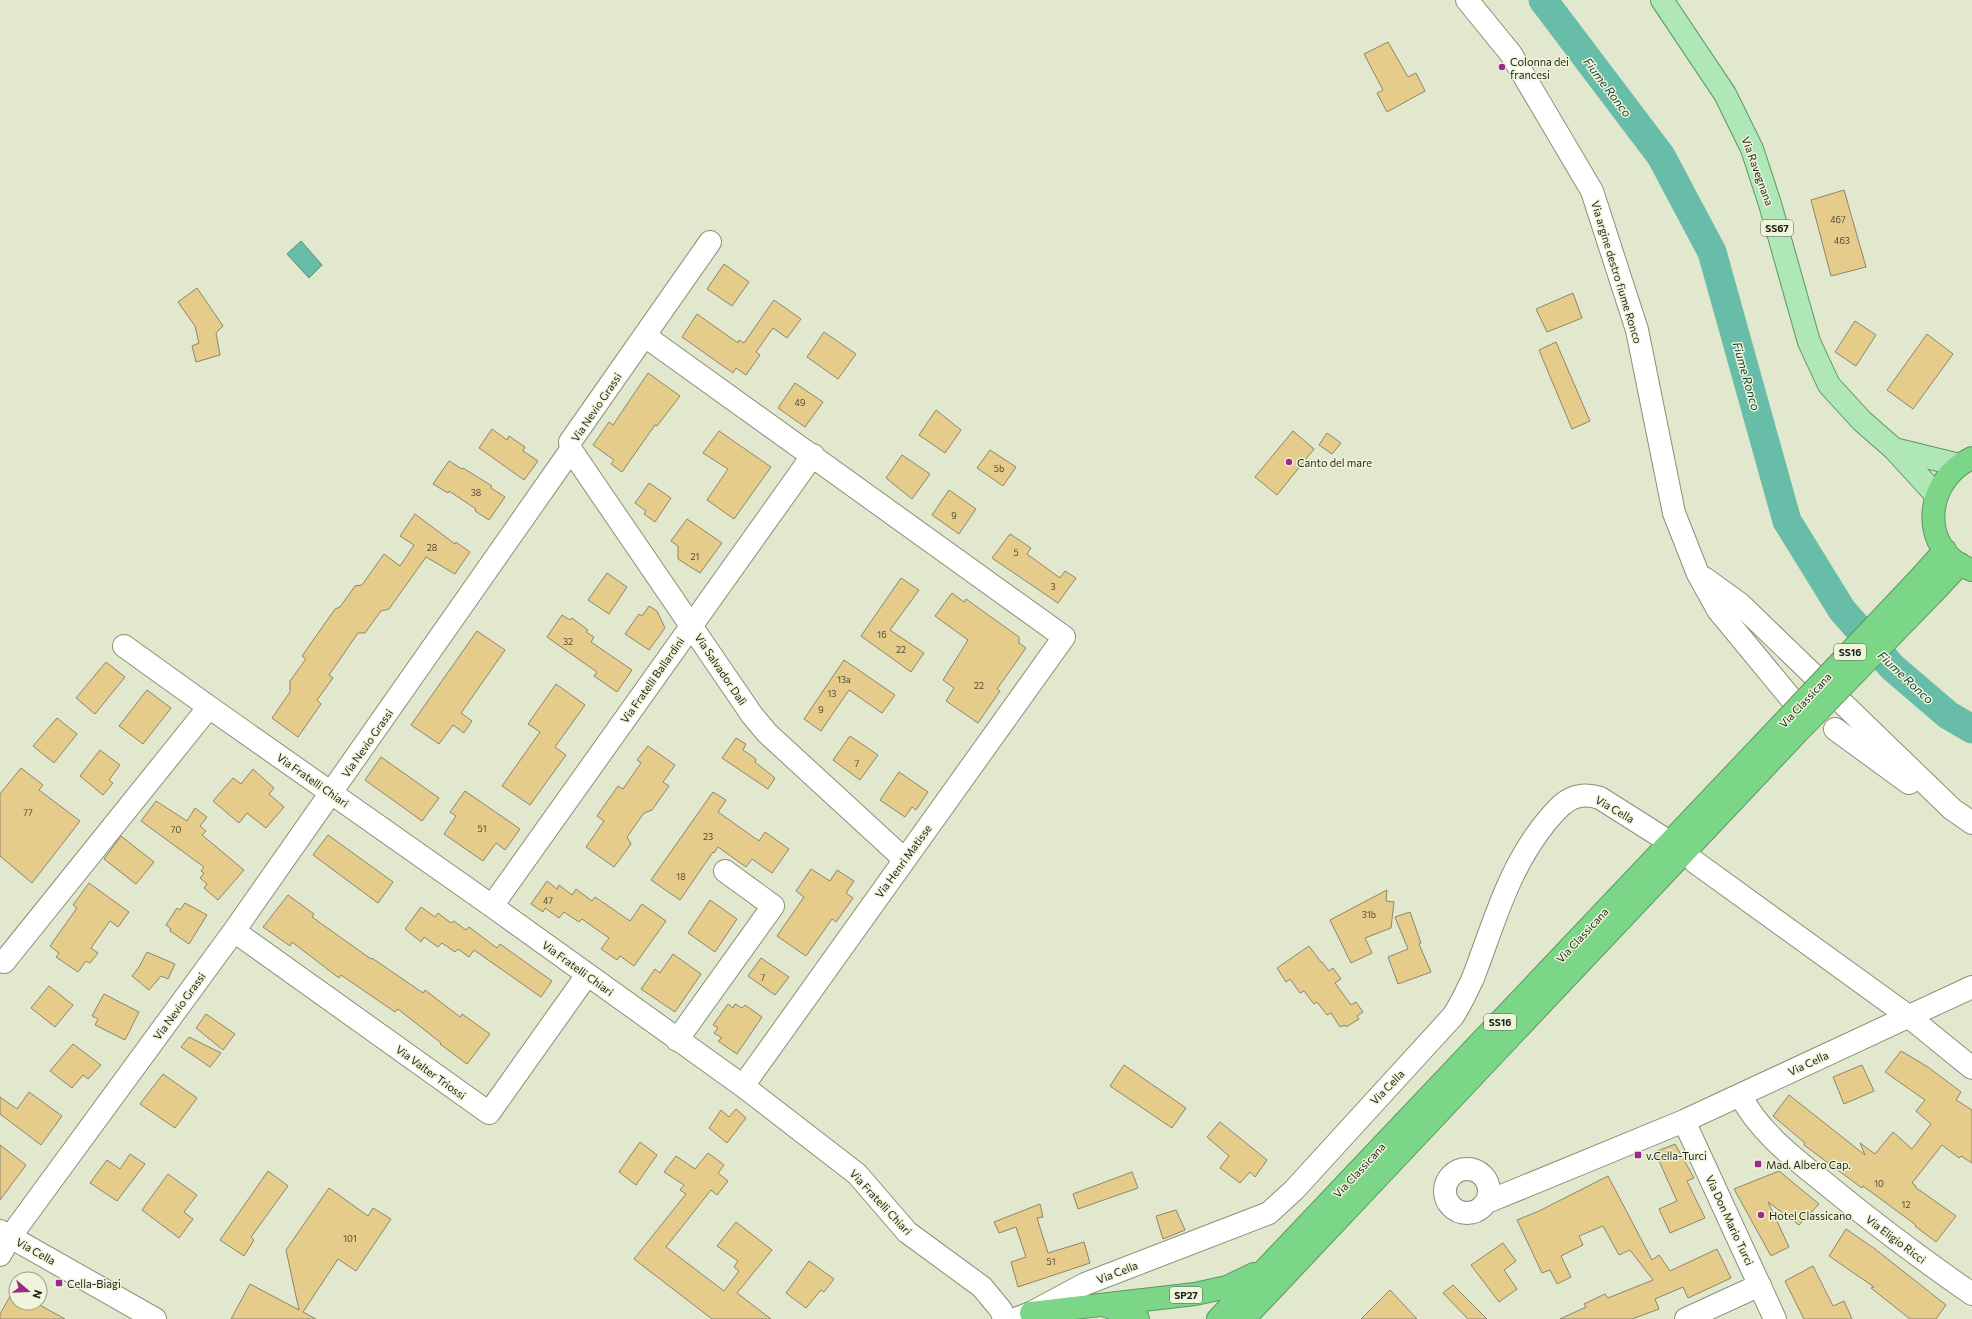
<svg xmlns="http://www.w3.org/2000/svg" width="1972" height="1319" viewBox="0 0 1972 1319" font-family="Commissioner,sans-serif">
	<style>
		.water { fill: #68bda8; stroke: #528e7d }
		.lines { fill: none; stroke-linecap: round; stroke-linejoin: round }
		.river { stroke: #68bda8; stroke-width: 29 }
		.building { fill: #e5cc8a; stroke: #8e856d }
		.minor-casing { stroke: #8a9077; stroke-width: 24 }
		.major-casing { stroke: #5b9860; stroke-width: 24 }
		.highway-casing { stroke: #5b9860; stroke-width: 24 }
		.minor { stroke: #fff; stroke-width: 22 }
		.major { stroke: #b0e7b7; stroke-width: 22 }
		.highway { stroke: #7bd787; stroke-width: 22 }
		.highway-bridge-casing { stroke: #5b9860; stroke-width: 24; stroke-linecap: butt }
		.highway-bridge { stroke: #7bd787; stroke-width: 22 }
		.poi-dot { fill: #9c2a88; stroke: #eef5da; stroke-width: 1.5 }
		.labels { text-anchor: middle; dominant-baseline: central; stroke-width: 3; stroke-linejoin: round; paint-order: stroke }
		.number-label { font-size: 9px; fill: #504c34 }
		.shield { fill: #eef5da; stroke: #5d6152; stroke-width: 1 }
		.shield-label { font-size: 10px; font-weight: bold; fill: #1f2218 }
		.poi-label { font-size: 11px; fill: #1f2218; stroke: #eef5da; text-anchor: start }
		.street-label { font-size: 11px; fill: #1f2218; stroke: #eef5da }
		.water-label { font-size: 12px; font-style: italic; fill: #133b31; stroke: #eef5da }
	</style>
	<rect width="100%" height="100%" fill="#e1e8cd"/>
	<path class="water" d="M 301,241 L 322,265 L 309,278 L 287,254 Z"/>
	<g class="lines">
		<path class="river" d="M 1543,0 L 1661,156 L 1712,252 L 1787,521 L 1842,610 L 1892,667 L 1948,715 L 1972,729"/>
	</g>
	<path class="building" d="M 1388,42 L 1408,77 L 1416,73 L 1425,91 L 1387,112 L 1377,93 L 1383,90 L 1364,54 Z
		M 1844,190 L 1866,267 L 1831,276 L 1811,200 Z
		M 724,264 L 749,282 L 732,306 L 707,289 Z
		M 197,288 L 223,326 L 216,333 L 220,355 L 196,362 L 192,346 L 199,343 L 195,326 L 178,302 Z
		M 1573,293 L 1582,318 L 1547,332 L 1536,309 Z
		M 774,300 L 801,319 L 787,338 L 773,328 L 756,352 L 760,355 L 746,375 L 736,368 L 733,373 L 682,337 L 697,314 L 738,343 L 739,340 L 744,343 Z
		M 1855,321 L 1876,335 L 1856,366 L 1835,352 Z
		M 824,332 L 856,354 L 838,379 L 807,357 Z
		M 1927,334 L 1953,354 L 1913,409 L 1887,390 Z
		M 1556,342 L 1590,421 L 1572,429 L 1539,350 Z
		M 648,373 L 680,396 L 657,426 L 655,425 L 622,472 L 611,464 L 614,460 L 593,445 L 609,422 L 613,425 Z
		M 795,383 L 823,402 L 805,427 L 778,408 Z
		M 936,410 L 961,430 L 945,453 L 919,435 Z
		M 492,429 L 507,440 L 509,436 L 525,447 L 523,451 L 538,461 L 524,480 L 479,448 Z
		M 719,431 L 771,467 L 734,519 L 707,500 L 728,469 L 703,453 Z
		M 1293,431 L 1314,449 L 1277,495 L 1255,477 Z
		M 1327,433 L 1341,443 L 1332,454 L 1319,445 Z
		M 990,450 L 1016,467 L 1003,486 L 977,468 Z
		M 902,455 L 930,474 L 912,499 L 886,478 Z
		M 449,461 L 462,469 L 463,468 L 492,486 L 491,488 L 505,497 L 489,520 L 475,511 L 476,509 L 449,491 L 448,493 L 433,484 Z
		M 649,483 L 671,498 L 655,522 L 644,514 L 646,511 L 635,503 Z
		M 949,490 L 976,509 L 959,534 L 932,515 Z
		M 415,514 L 455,544 L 456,542 L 470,552 L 455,574 L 426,557 L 389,609 L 381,611 L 365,633 L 358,633 L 329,675 L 333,678 L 317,700 L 321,704 L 298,737 L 272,718 L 290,692 L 290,681 L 306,659 L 302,656 L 335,609 L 340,607 L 355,586 L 362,585 L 384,554 L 400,566 L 414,545 L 400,536 Z
		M 687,519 L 722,543 L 700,573 L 678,559 L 678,546 L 671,541 Z
		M 1010,534 L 1031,548 L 1027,554 L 1060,578 L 1065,571 L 1076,578 L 1058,603 L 992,558 Z
		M 607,573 L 627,587 L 609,614 L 588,600 Z
		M 901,578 L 919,590 L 890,630 L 924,653 L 911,672 L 861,636 Z
		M 952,593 L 964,602 L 966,599 L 1019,637 L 1019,643 L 1026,648 L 997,689 L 1000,691 L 978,723 L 946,701 L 954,688 L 943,680 L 968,640 L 935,616 Z
		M 649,606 L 657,611 L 665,628 L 649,650 L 625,634 L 639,614 L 642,616 Z
		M 562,615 L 570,620 L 572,618 L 588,630 L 586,632 L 594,637 L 591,642 L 632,670 L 617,692 L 594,676 L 597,672 L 547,637 Z
		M 477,631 L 505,650 L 461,713 L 472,721 L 464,733 L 453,725 L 439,744 L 411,725 Z
		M 844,660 L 895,695 L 882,713 L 849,690 L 821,731 L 804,719 Z
		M 106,662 L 125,677 L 95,714 L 76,698 Z
		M 556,684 L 585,705 L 555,747 L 566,755 L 530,805 L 502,786 L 540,732 L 528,724 Z
		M 147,690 L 171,708 L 143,744 L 119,726 Z
		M 57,718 L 77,734 L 54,763 L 33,746 Z
		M 850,736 L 878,755 L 860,780 L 833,760 Z
		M 736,738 L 746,744 L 743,750 L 756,759 L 755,762 L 775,778 L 768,789 L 722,758 Z
		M 648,746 L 675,765 L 663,782 L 669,786 L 652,810 L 644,813 L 627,837 L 631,844 L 614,867 L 586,847 L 604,821 L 597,816 L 618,786 L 623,789 L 641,763 L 637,760 Z
		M 100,750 L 120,765 L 109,780 L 113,783 L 103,795 L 80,776 Z
		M 381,757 L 439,798 L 422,821 L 365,780 Z
		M 21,768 L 43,785 L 39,790 L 80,821 L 32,883 L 0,856 L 0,794 Z
		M 253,769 L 274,788 L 269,794 L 284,807 L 266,828 L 247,813 L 239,823 L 213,801 L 233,778 L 241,784 Z
		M 899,772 L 928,792 L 916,810 L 912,807 L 905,817 L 880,800 Z
		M 465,791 L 520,829 L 505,850 L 496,843 L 483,861 L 444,834 L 456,816 L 450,812 Z
		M 713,792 L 726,800 L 718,812 L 759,841 L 765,832 L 789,849 L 772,873 L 752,859 L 746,867 L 718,847 L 714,853 L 713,852 L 680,900 L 651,880 Z
		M 156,801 L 187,821 L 195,808 L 207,817 L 200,826 L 206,831 L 202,835 L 244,870 L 218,900 L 204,888 L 207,884 L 200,878 L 204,873 L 201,871 L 204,867 L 141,821 Z
		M 328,835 L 393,882 L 378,903 L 313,855 Z
		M 121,836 L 154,862 L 136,884 L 104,859 Z
		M 811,869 L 830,881 L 837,870 L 854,881 L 846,893 L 853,898 L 836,922 L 832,919 L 806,956 L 777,936 L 804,897 L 796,891 Z
		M 547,881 L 557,889 L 559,885 L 572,895 L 576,889 L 592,901 L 595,897 L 630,921 L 642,904 L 666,921 L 634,966 L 620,956 L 617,960 L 601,949 L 609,938 L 582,919 L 579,922 L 564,912 L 559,918 L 545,908 L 543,912 L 531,904 Z
		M 89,883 L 129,912 L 118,927 L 110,921 L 91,948 L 98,953 L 90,963 L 86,961 L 78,972 L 56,957 L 59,953 L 50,946 L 77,908 L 73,905 Z
		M 1387,890 L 1386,901 L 1394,902 L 1391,928 L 1365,938 L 1372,953 L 1351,963 L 1330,920 Z
		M 288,895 L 314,914 L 312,917 L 371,959 L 372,958 L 423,993 L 425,990 L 460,1017 L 462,1014 L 490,1034 L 467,1064 L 440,1044 L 441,1043 L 398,1009 L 395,1012 L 341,975 L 339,978 L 292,942 L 290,946 L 263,927 Z
		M 710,900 L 737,919 L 715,952 L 688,933 Z
		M 185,903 L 207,915 L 189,944 L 170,931 L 171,929 L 166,925 L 177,908 L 180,910 Z
		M 421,907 L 435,917 L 438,913 L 451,923 L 454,921 L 466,930 L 469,927 L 497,948 L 500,944 L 552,981 L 541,997 L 474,950 L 469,957 L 458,949 L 455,952 L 442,943 L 438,947 L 424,937 L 421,942 L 405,929 Z
		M 1410,912 L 1421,943 L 1419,944 L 1431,972 L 1398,984 L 1388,957 L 1408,949 L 1395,917 Z
		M 1309,946 L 1321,962 L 1322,962 L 1329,971 L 1333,968 L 1341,979 L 1335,983 L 1351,1005 L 1356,1002 L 1363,1012 L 1357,1016 L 1359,1019 L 1346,1027 L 1345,1025 L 1340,1027 L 1331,1013 L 1327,1015 L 1317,1002 L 1314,1004 L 1304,991 L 1300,993 L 1290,979 L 1286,982 L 1277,968 Z
		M 147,952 L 175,964 L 168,979 L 161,976 L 149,990 L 132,976 L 139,967 Z
		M 673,954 L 701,974 L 675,1012 L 641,989 L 655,969 L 660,973 Z
		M 761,958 L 789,977 L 775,995 L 748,976 Z
		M 49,986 L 73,1005 L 55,1027 L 31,1008 Z
		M 104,994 L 139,1012 L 125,1040 L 95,1025 L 98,1019 L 92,1016 Z
		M 728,1004 L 733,1008 L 735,1004 L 742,1008 L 745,1005 L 762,1017 L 737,1054 L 718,1041 L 722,1038 L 714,1033 L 718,1028 L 713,1025 Z
		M 206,1014 L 235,1034 L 223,1050 L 196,1028 Z
		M 189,1037 L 221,1053 L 210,1067 L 181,1047 Z
		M 73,1044 L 101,1065 L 88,1079 L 83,1075 L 72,1088 L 50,1071 Z
		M 1901,1051 L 1928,1067 L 1961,1092 L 1956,1100 L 1972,1110 L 1972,1163 L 1961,1156 L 1959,1158 L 1942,1145 L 1912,1183 L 1916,1186 L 1915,1187 L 1956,1216 L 1936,1242 L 1915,1226 L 1916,1225 L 1863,1186 L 1862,1188 L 1804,1145 L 1805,1143 L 1773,1116 L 1789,1095 L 1865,1155 L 1860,1143 L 1875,1154 L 1893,1132 L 1912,1149 L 1931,1124 L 1916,1111 L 1925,1100 L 1885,1072 Z
		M 1124,1065 L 1186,1108 L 1172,1128 L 1110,1086 Z
		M 1862,1065 L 1874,1091 L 1844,1104 L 1833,1077 Z
		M 163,1074 L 197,1098 L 175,1128 L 140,1104 Z
		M 29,1092 L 62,1116 L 41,1145 L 0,1114 L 0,1097 L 17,1109 Z
		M 736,1109 L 746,1118 L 727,1143 L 709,1128 L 721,1110 L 729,1117 Z
		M 1220,1122 L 1267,1160 L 1255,1177 L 1250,1172 L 1240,1183 L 1220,1168 L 1229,1156 L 1207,1137 Z
		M 640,1142 L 657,1155 L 636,1185 L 619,1172 Z
		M 1675,1144 L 1694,1178 L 1687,1181 L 1705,1218 L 1670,1233 L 1659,1209 L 1677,1201 L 1655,1152 Z
		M 0,1145 L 26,1165 L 0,1200 Z
		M 708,1153 L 724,1165 L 718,1173 L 728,1181 L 717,1195 L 711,1190 L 666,1247 L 724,1291 L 739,1271 L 734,1267 L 738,1261 L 717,1246 L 736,1222 L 772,1250 L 737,1293 L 771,1319 L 712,1319 L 634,1259 L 686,1194 L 680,1190 L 684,1185 L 664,1172 L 676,1156 L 695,1169 Z
		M 130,1154 L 145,1164 L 117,1201 L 90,1183 L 107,1160 L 120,1169 Z
		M 268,1171 L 288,1186 L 251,1237 L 254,1240 L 244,1256 L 220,1240 Z
		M 1779,1171 L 1819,1204 L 1799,1225 L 1768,1202 L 1789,1247 L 1771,1256 L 1734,1189 Z
		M 1132,1172 L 1138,1188 L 1078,1209 L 1073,1194 Z
		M 168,1174 L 197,1195 L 184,1212 L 193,1219 L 179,1238 L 142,1210 Z
		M 1608,1176 L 1652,1260 L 1659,1255 L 1670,1271 L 1717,1249 L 1731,1278 L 1688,1298 L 1683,1287 L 1655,1299 L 1659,1309 L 1632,1319 L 1560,1319 L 1586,1307 L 1584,1304 L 1605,1294 L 1608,1298 L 1653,1280 L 1630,1250 L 1619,1255 L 1603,1226 L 1579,1236 L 1583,1245 L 1561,1256 L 1571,1277 L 1557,1284 L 1550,1270 L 1542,1273 L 1517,1220 L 1539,1211 Z
		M 329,1188 L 368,1216 L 373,1208 L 391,1219 L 356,1271 L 338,1259 L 303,1312 L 316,1319 L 231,1319 L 250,1284 L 299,1310 L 286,1250 Z
		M 1040,1204 L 1043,1217 L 1037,1218 L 1048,1253 L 1084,1242 L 1090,1263 L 1018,1287 L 1011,1262 L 1026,1257 L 1016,1227 L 999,1233 L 994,1222 Z
		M 1176,1210 L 1185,1230 L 1163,1239 L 1156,1216 Z
		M 1846,1229 L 1875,1249 L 1946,1305 L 1936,1319 L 1910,1319 L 1871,1288 L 1874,1287 L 1829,1256 Z
		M 1503,1243 L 1516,1261 L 1504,1270 L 1517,1289 L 1499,1302 L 1471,1265 Z
		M 809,1261 L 834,1279 L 824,1292 L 821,1290 L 806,1308 L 786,1293 Z
		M 1813,1266 L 1833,1306 L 1844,1301 L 1852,1319 L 1804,1319 L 1785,1281 Z
		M 1453,1285 L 1487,1319 L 1468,1319 L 1443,1293 Z
		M 16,1286 L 16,1303 L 36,1303 L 65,1319 L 0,1319 L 0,1314 Z
		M 1390,1290 L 1417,1319 L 1361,1319 Z"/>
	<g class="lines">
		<defs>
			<path id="minor" d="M 1467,0 L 1511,54 L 1592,191 L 1637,330 L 1674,513 L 1698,574 L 1718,610 L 1798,707
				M 645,336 L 1064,637 L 743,1086
				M 571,450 L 752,715 L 767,733 L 904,859
				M 1704,578 L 1740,604 L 1952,809 L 1972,823
				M 124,646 L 209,707 L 492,906 L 743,1086 L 857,1174 L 907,1232 L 982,1287 L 1001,1310 L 1004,1319
				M 1835,729 L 1909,783
				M 1695,862 L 1908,1016 L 1972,1068
				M 492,906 L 813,455
				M 234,931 L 489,1113 L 587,975
				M 4,962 L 209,707
				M 677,1040 L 773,906 L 725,871
				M 1740,1095 C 1761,1135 1797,1160 1831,1188 C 1876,1225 1923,1260 1972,1294
				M 1684,1121 L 1775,1319
				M1445 1191a22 22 0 1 1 44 0a22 22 0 1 1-44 0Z
				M 1487,1202 L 1684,1121 L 1972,987
				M 0,1231 L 155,1319
				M 0,1255 L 10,1237 L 234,931 L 571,450 L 570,442 L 710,242
				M 1015,1319 L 1031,1313 L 1085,1284 L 1269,1213 L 1294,1190 L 1453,1016 C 1461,1004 1467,991 1473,978 C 1495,921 1507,871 1546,822 C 1554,813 1562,802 1573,798 C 1582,794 1591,795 1600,798 L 1660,836
				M 1686,1319 L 1760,1285"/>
			<path id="major" d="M 1662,0 L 1725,94 L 1752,149 L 1770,204 L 1809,342 L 1829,385 L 1862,421 L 1894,449 L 1936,495
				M 1894,449 L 1959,465"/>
			<path id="highway" d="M 1972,458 C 1923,480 1918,552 1972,570
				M 1918,580 L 1945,550
				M 1933,593 L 1960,564
				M 1106,1306 L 1132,1315 L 1138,1319
				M 1031,1313 L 1195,1294 L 1227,1287 L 1254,1274
				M 1218,1319 L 1782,724
				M 1244,1319 L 1795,735"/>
		</defs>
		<use href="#minor" class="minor-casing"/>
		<use href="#major" class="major-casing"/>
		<use href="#highway" class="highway-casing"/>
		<use href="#minor" class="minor"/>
		<use href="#major" class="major"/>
		<use href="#highway" class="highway"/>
		<defs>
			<path id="highway-bridge" d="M 1782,724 L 1918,580
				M 1795,735 L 1933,593"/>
		</defs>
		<use href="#highway-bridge" class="highway-bridge-casing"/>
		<use href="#highway-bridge" class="highway-bridge"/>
	</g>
	<g class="poi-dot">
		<circle cx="1502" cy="67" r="4"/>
		<circle cx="1289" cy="462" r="4"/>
		<rect x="1634" y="1151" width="8" height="8" rx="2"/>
		<rect x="1754" y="1160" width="8" height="8" rx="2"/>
		<circle cx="1761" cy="1215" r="4"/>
		<rect x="55" y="1279" width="8" height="8" rx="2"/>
	</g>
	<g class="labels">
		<g class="number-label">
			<text x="1838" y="219">467</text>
			<text x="1842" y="240">463</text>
			<text x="800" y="402">49</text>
			<text x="999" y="468">5b</text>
			<text x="476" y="492">38</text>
			<text x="954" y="515">9</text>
			<text x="432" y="547">28</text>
			<text x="1016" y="552">5</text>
			<text x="695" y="556">21</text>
			<text x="1053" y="586">3</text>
			<text x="882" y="634">16</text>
			<text x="568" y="641">32</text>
			<text x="901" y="649">22</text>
			<text x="844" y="679">13a</text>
			<text x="979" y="685">22</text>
			<text x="832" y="693">13</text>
			<text x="821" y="709">9</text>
			<text x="857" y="763">7</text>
			<text x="28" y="812">77</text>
			<text x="482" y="828">51</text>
			<text x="176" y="829">70</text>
			<text x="708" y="836">23</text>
			<text x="681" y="876">18</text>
			<text x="548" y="900">47</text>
			<text x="1369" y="914">31b</text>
			<text x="763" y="977">7</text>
			<text x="1879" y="1183">10</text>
			<text x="1906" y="1204">12</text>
			<text x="350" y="1238">101</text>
			<text x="1051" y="1261">51</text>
		</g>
		<g class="shield">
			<rect x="1761" y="220" width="32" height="16" rx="3"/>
			<rect x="1834" y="644" width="32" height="16" rx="3"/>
			<rect x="1484" y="1014" width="32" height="16" rx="3"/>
			<rect x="1170" y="1287" width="32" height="16" rx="3"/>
		</g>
		<g class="shield-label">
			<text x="1777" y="228">SS67</text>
			<text x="1850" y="652">SS16</text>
			<text x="1500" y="1022">SS16</text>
			<text x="1186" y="1295">SP27</text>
		</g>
		<g class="poi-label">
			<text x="1510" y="61">Colonna dei<tspan x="1510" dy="13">francesi</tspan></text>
			<text x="1297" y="462">Canto del mare</text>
			<text x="1646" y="1155">v.Cella-Turci</text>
			<text x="1766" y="1164">Mad. Albero Cap.</text>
			<text x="1769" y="1215">Hotel Classicano</text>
			<text x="67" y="1283">Cella-Biagi</text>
		</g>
		<g class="street-label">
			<text transform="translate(1758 171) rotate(70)">Via Ravegnana</text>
			<text transform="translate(1617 272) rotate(73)">Via argine destro fiume Ronco</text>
			<text transform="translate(596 407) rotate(-56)">Via Nevio Grassi</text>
			<text transform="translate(721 669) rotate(56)">Via Salvador Dalì</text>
			<text transform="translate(652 680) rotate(-55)">Via Fratelli Ballardini</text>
			<text transform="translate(1805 700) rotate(-47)">Via Classicana</text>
			<text transform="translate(367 743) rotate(-55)">Via Nevio Grassi</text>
			<text transform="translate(313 780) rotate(35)">Via Fratelli Chiari</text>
			<text transform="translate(1615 809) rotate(30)">Via Cella</text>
			<text transform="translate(903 861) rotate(-54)">Via Henri Matisse</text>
			<text transform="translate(1582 935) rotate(-47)">Via Classicana</text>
			<text transform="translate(578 968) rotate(36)">Via Fratelli Chiari</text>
			<text transform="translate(179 1006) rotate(-54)">Via Nevio Grassi</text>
			<text transform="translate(1808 1063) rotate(-25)">Via Cella</text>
			<text transform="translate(431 1072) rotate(36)">Via Valter Triossi</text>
			<text transform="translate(1387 1087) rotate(-46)">Via Cella</text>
			<text transform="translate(1359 1170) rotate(-47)">Via Classicana</text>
			<text transform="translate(881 1202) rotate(47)">Via Fratelli Chiari</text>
			<text transform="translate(1730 1220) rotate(65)">Via Don Mario Turci</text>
			<text transform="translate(1896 1239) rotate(37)">Via Eligio Ricci</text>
			<text transform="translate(36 1251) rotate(29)">Via Cella</text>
			<text transform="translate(1117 1272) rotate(-21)">Via Cella</text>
		</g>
		<g class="water-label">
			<text transform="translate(1608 87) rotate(53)">Fiume Ronco</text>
			<text transform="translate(1747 376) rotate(74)">Fiume Ronco</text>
			<text transform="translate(1906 677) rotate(43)">Fiume Ronco</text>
		</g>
	</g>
	<g transform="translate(28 1291) rotate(109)"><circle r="19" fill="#eef5da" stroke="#9ba18c"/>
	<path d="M0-3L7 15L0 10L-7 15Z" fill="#9c2a88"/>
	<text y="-6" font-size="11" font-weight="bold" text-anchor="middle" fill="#1f2218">N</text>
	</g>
</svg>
